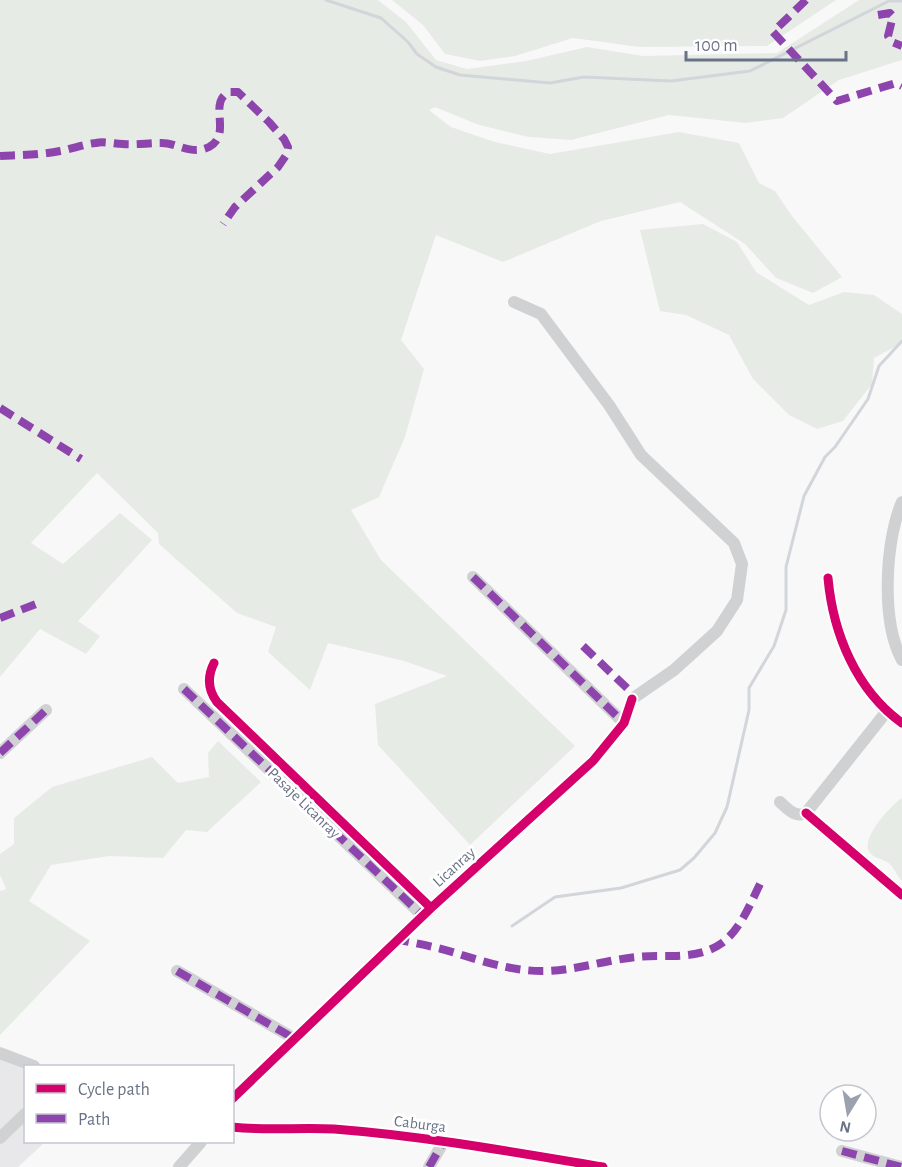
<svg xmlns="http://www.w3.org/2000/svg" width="902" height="1167" viewBox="0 0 902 1167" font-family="'Alegreya Sans',sans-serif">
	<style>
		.built { fill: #e8e8ea }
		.green { fill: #e7ebe6 }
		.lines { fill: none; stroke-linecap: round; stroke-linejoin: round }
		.stream { stroke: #d2d5da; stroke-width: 3 }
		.minor { stroke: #d0d1d3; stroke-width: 12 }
		.quiet { stroke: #8e44ad; stroke-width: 8; stroke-dasharray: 15 8; stroke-linecap: butt }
		.cycleway-casing { stroke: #fff; stroke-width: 13 }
		.cycleway { stroke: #d6006c; stroke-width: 9 }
		.labels { text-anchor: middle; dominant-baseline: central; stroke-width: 6; stroke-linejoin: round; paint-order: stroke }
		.street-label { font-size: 16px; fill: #697286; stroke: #fff }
	</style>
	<rect width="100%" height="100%" fill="#f8f8f8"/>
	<path class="built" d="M 0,1057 L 25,1069 L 26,1142 L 45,1142 L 18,1167 L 0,1167 Z"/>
	<path class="green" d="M 0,0 L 378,0 L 406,22 L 436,60 L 467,69 L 526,61 L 587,47 L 643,56 L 777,53 L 859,0 L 902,0 L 902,60 L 839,80 L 783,118 L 746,123 L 669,115 L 571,140 L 529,137 L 479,125 L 435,107 L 429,110 L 451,127 L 495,142 L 550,154 L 679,132 L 739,143 L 759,183 L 775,191 L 792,216 L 842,277 L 813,293 L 776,278 L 745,244 L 680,202 L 601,221 L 503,262 L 436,235 L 401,340 L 424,369 L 405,437 L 379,497 L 351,510 L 381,560 L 575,746 L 470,845 L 378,745 L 375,704 L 447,676 L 404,661 L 328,643 L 310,690 L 268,652 L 276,627 L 237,613 L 159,544 L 158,533 L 97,473 L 31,543 L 63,564 L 120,513 L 152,540 L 78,621 L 100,636 L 86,654 L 40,629 L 0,677 Z
		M 392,0 L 836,0 L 767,46 L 639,47 L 573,38 L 515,56 L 480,61 L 445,54 L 423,25 Z
		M 703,224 L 737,242 L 756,272 L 809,305 L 844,292 L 874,295 L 902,314 L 902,343 L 874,358 L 872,384 L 843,421 L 817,429 L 789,415 L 753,379 L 729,335 L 686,315 L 660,311 L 640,230 Z
		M 218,741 L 261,782 L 207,832 L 186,830 L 163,858 L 109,856 L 51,865 L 29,901 L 90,941 L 0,1035 L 0,891 L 6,889 L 0,875 L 0,854 L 14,844 L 14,818 L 52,787 L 152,757 L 178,783 L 209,777 L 208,753 Z
		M 902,798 L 902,881 C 896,875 894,866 887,862 C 880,858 871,858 868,849 C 864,835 891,805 902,798 Z"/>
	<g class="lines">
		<path class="stream" d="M 326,0 L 381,18 L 408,42 L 417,54 L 436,67 L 460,75 L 550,83 L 584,77 L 671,81 L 750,71 L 889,1 L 902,1
			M 512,926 L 555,897 L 621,888 L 680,870 L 694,858 L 715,833 L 727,807 L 749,710 L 749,688 L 774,646 L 786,610 L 786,567 L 804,496 L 825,457 L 835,447 L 868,399 L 879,366 L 902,341"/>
		<path class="minor" d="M 902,502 C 885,541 881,622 902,660
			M 473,577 L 624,723
			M 828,578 C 833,633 856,690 902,723
			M 214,663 C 207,677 208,690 217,702 L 431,908
			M 184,689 L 423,916
			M 0,753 L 46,710
			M 780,802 C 788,809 795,818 806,813 L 887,711
			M 806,813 L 902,895
			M 177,971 L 295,1039
			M 0,1053 L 34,1066
			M 232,1099 L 431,908 L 593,761 L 624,723 L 632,699 L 674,670 L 717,631 L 737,600 L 742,564 L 734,543 L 641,455 L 609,405 L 541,314 L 514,302
			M 232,1127 C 266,1131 300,1127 334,1129 C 424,1136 513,1152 603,1167
			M 0,1138 L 26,1113
			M 842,1151 L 901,1167
			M 179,1167 L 201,1142
			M 429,1167 L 444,1141"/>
		<path class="quiet" d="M 806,0 L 773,32 L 837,101 L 896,83 L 902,86
			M 878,15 L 890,13 L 893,16 L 888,36 L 892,42 L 902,46
			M 0,156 C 20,155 40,155 60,151 C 72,149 84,144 96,143 C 104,141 114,144 123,144 C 135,145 148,143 160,143 C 176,142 191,156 209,147 C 233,134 207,103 229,92 L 238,92 L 269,122 L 284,139 L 288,147 L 287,154 L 278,167 L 235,207 L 223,224
			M 0,408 L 81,459
			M 473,577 L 624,723
			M 0,618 L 41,602
			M 583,646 L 629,690 L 632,699
			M 184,689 L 423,916
			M 0,753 L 46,710
			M 395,943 L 399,940 C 420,944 441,948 462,955 C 488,963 514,971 542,971 C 574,971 605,960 637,957 C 666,954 697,961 722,943 C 741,929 751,902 761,882
			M 177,971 L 295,1039
			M 842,1151 L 901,1167
			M 429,1167 L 444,1141"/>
		<defs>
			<path id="cycleway" d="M 828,578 C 833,633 856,690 902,723
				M 214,663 C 207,677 208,690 217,702 L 431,908
				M 806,813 L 902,895
				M 232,1099 L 431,908 L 593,761 L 624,723 L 632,699
				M 232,1127 C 266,1131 300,1127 334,1129 C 424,1136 513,1152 603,1167"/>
		</defs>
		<use href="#cycleway" class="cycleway-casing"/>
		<use href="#cycleway" class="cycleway"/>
	</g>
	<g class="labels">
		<g class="street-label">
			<text transform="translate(304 803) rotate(44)">Pasaje Licanray</text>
			<text transform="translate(454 867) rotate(-42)">Licanray</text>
			<text transform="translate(420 1124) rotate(7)">Caburga</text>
		</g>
	</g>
	<rect x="24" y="1065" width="210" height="78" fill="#ffffff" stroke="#c3c7cf" stroke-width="1.5"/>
	<rect x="36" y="1084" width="30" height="9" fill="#d6006c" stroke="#c3c7cf" stroke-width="1.5"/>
	<text x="78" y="1095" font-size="18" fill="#697286">Cycle path</text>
	<rect x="36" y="1114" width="30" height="9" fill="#8e44ad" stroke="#c3c7cf" stroke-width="1.5"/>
	<text x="78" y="1125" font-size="18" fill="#697286">Path</text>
	<g transform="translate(848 1113) rotate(191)"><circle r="28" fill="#ffffff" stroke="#c3c7cf" stroke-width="1.5"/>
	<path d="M0-4.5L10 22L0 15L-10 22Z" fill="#9ba1ae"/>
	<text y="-9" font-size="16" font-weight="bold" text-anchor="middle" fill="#697286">N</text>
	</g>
	<path d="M686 51v9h160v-9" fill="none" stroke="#697286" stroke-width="3"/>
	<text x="695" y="51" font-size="18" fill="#697286" stroke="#ffffff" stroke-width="4.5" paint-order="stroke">100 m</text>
</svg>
